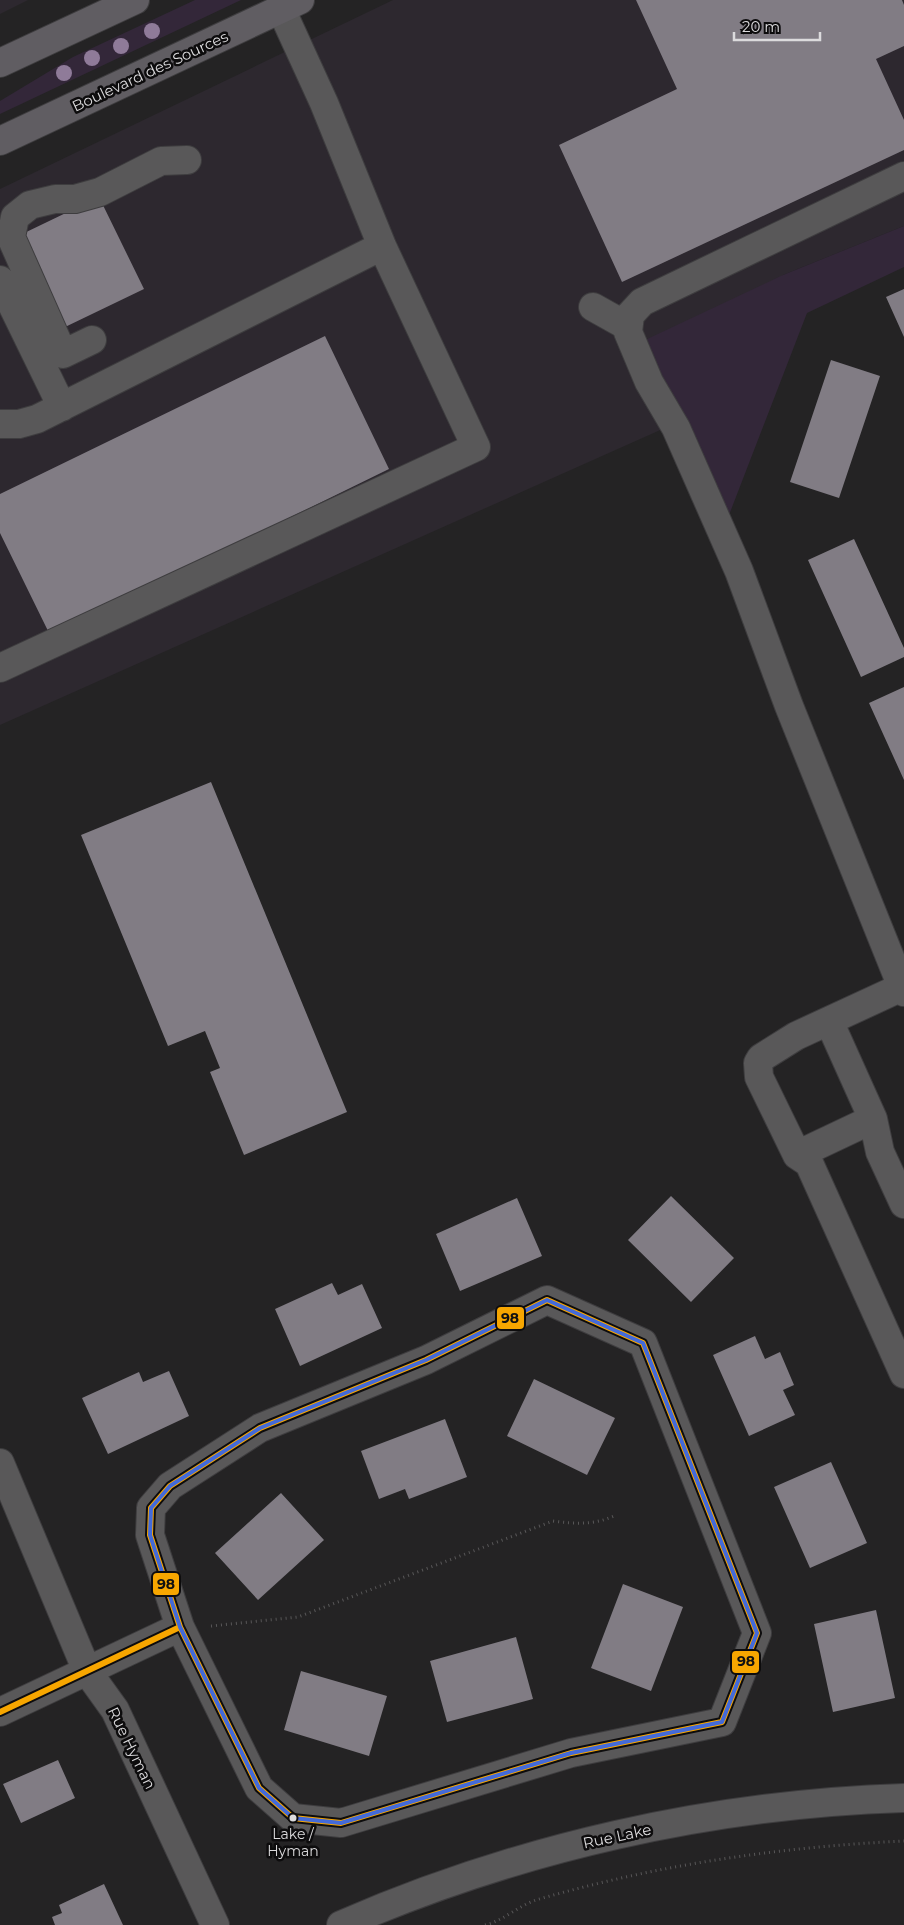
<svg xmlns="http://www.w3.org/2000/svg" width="904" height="1925" viewBox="0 0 904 1925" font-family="Montserrat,sans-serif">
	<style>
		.built { fill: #2d282f }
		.green { fill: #332739 }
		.building { fill: #817c84 }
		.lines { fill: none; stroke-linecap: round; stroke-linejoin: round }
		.minor-casing { stroke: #3e3d3f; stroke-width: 30 }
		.major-casing { stroke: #3e3d3f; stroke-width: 30 }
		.path { stroke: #585758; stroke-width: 3; stroke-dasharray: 1 4; stroke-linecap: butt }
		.minor { stroke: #595859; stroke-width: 28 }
		.major { stroke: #605d62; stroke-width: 28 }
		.bus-1-casing { stroke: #0d0c0d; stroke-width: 10 }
		.bus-1 { stroke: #f7a600; stroke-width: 6 }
		.tree { fill: #8f7b99 }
		.marked { fill: none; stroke: #436ad9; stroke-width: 4; stroke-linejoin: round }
		.bus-dot { fill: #dcdbdd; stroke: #0d0c0d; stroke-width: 2 }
		.labels { text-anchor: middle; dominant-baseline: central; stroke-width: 5; stroke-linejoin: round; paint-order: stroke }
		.bus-label { font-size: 14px; fill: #dcdbdd; stroke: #0d0c0d }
		.street-label { font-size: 15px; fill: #dcdbdd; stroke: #0d0c0d }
		.line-badge { stroke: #0d0c0d; stroke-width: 2 }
		.pale-badge-label { font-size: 14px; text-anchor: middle; font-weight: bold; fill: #111 }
	</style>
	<rect width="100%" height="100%" fill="#242324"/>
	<path class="built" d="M 0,0 L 28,0 L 0,14 Z
		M 393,0 L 904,0 L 904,226 L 783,275 L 676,423 L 0,725 L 0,189 Z"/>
	<path class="green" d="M 195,0 L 241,0 L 0,114 L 0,101 L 73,57 Z
		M 904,226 L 904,267 L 807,313 L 729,515 L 643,341 L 783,275 Z"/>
	<path class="building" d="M 636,0 L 902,0 L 904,5 L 904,46 L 876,59 L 904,120 L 904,150 L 622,282 L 559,145 L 677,89 Z
		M 99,197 L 144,289 L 63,328 L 18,236 Z
		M 904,289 L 904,337 L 886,297 Z
		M 325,336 L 389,469 L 50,635 L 0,533 L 0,494 Z
		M 831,360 L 880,376 L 839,498 L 790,482 Z
		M 854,539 L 904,648 L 904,657 L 861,677 L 808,560 Z
		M 904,687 L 904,780 L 869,703 Z
		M 211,782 L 347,1112 L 244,1155 L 210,1072 L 220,1068 L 205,1031 L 168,1046 L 81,835 Z
		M 671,1196 L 734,1258 L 691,1302 L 628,1240 Z
		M 517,1198 L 542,1256 L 460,1291 L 436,1234 Z
		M 332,1283 L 338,1295 L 362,1284 L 382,1328 L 300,1366 L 275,1309 Z
		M 755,1336 L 765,1359 L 780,1352 L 794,1385 L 783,1390 L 795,1415 L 749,1436 L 713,1355 Z
		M 169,1371 L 189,1416 L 108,1454 L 82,1398 L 139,1372 L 143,1382 Z
		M 534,1379 L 615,1418 L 587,1475 L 507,1436 Z
		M 445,1419 L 467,1477 L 409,1499 L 405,1489 L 379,1499 L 361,1451 Z
		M 831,1462 L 867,1543 L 810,1568 L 774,1487 Z
		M 281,1493 L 324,1540 L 258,1600 L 215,1553 Z
		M 623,1584 L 683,1607 L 651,1691 L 591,1668 Z
		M 876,1610 L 895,1698 L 833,1712 L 814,1624 Z
		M 516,1637 L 533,1699 L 447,1722 L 430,1661 Z
		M 301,1671 L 387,1696 L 369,1756 L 284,1730 Z
		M 58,1760 L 75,1798 L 21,1823 L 3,1784 Z
		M 104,1884 L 123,1925 L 55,1925 L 52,1917 L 62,1913 L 59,1905 Z"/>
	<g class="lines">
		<defs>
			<path id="minor" d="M 904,176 L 642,302 L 630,315 L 628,332 L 649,382 L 676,428 L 739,571 L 789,706 L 904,992
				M 0,280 L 62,407
				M 593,307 L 627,326
				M 92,340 L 63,354 L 11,237 L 15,217 L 30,205 L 55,199 L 75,199 L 100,192 L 161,161 L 187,160
				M 0,424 L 19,424 L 37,419 L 382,246
				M 0,668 L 476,447 L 382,246 L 324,103 L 281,9
				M 829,1021 L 873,1119 L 797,1155 L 759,1077 L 758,1063 L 761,1058 L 796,1036 L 902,987
				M 873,1119 L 880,1152 L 904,1204
				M 797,1155 L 809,1163 L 904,1374
				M 0,1463 L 87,1671 L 115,1710 L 215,1925
				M 0,1712 L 180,1627 L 150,1535 L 151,1508 L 170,1486 L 260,1428 L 426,1360 L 547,1300 L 643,1343 L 757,1633 L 722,1722 L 571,1753 L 341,1823 L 293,1818 L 259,1788 L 180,1627
				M 341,1925 C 518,1848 711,1804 904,1798"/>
			<path id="major" d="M 0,63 L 135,0
				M 0,141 L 300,0"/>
		</defs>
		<use href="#minor" class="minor-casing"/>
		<use href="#major" class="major-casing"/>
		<path class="path" d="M 211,1626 L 298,1617 L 553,1521 C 575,1524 594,1525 614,1516
			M 485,1925 C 503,1921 518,1906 536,1900 C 656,1865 779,1847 904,1841"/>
		<use href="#minor" class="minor"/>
		<use href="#major" class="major"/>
		<defs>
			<path id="bus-1" d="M 0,1712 L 180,1627 L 150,1535 L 151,1508 L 170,1486 L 260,1428 L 426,1360 L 547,1300 L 643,1343 L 757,1633 L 722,1722 L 571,1753 L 341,1823 L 293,1818 L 259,1788 L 180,1627"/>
		</defs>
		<use href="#bus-1" class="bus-1-casing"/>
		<use href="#bus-1" class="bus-1"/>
	</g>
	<g class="tree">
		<circle cx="152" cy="31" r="8"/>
		<circle cx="121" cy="46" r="8"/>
		<circle cx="92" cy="58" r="8"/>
		<circle cx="64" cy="73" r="8"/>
	</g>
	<path class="marked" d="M 547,1300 L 643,1343 L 757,1633 L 722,1722 L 571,1753 L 341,1823 L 293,1818 L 259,1788 L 180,1627 L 150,1535 L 151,1508 L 170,1486 L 260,1428 L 426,1360 Z"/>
	<circle class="bus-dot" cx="293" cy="1818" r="4.5"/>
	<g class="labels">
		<g class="bus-label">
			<text x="293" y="1834">Lake /<tspan x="293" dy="17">Hyman</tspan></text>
		</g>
		<g class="street-label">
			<text transform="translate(150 71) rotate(-25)">Boulevard des Sources</text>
			<text transform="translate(132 1748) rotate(64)">Rue Hyman</text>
			<text transform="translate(617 1836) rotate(-12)">Rue Lake</text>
		</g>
	</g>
	<g class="line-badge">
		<rect x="496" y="1306" width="29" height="24" rx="5" fill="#f7a600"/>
		<rect x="152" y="1572" width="28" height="24" rx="5" fill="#f7a600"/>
		<rect x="731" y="1650" width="29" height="24" rx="5" fill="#f7a600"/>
	</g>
	<g class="pale-badge-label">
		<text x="510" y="1323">98</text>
		<text x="166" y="1589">98</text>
		<text x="746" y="1666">98</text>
	</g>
	<path d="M734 32v8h86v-8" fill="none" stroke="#dcdbdd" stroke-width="2.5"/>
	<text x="742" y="32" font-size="15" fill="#dcdbdd" stroke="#0d0c0d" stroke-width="4" paint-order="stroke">20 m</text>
</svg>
